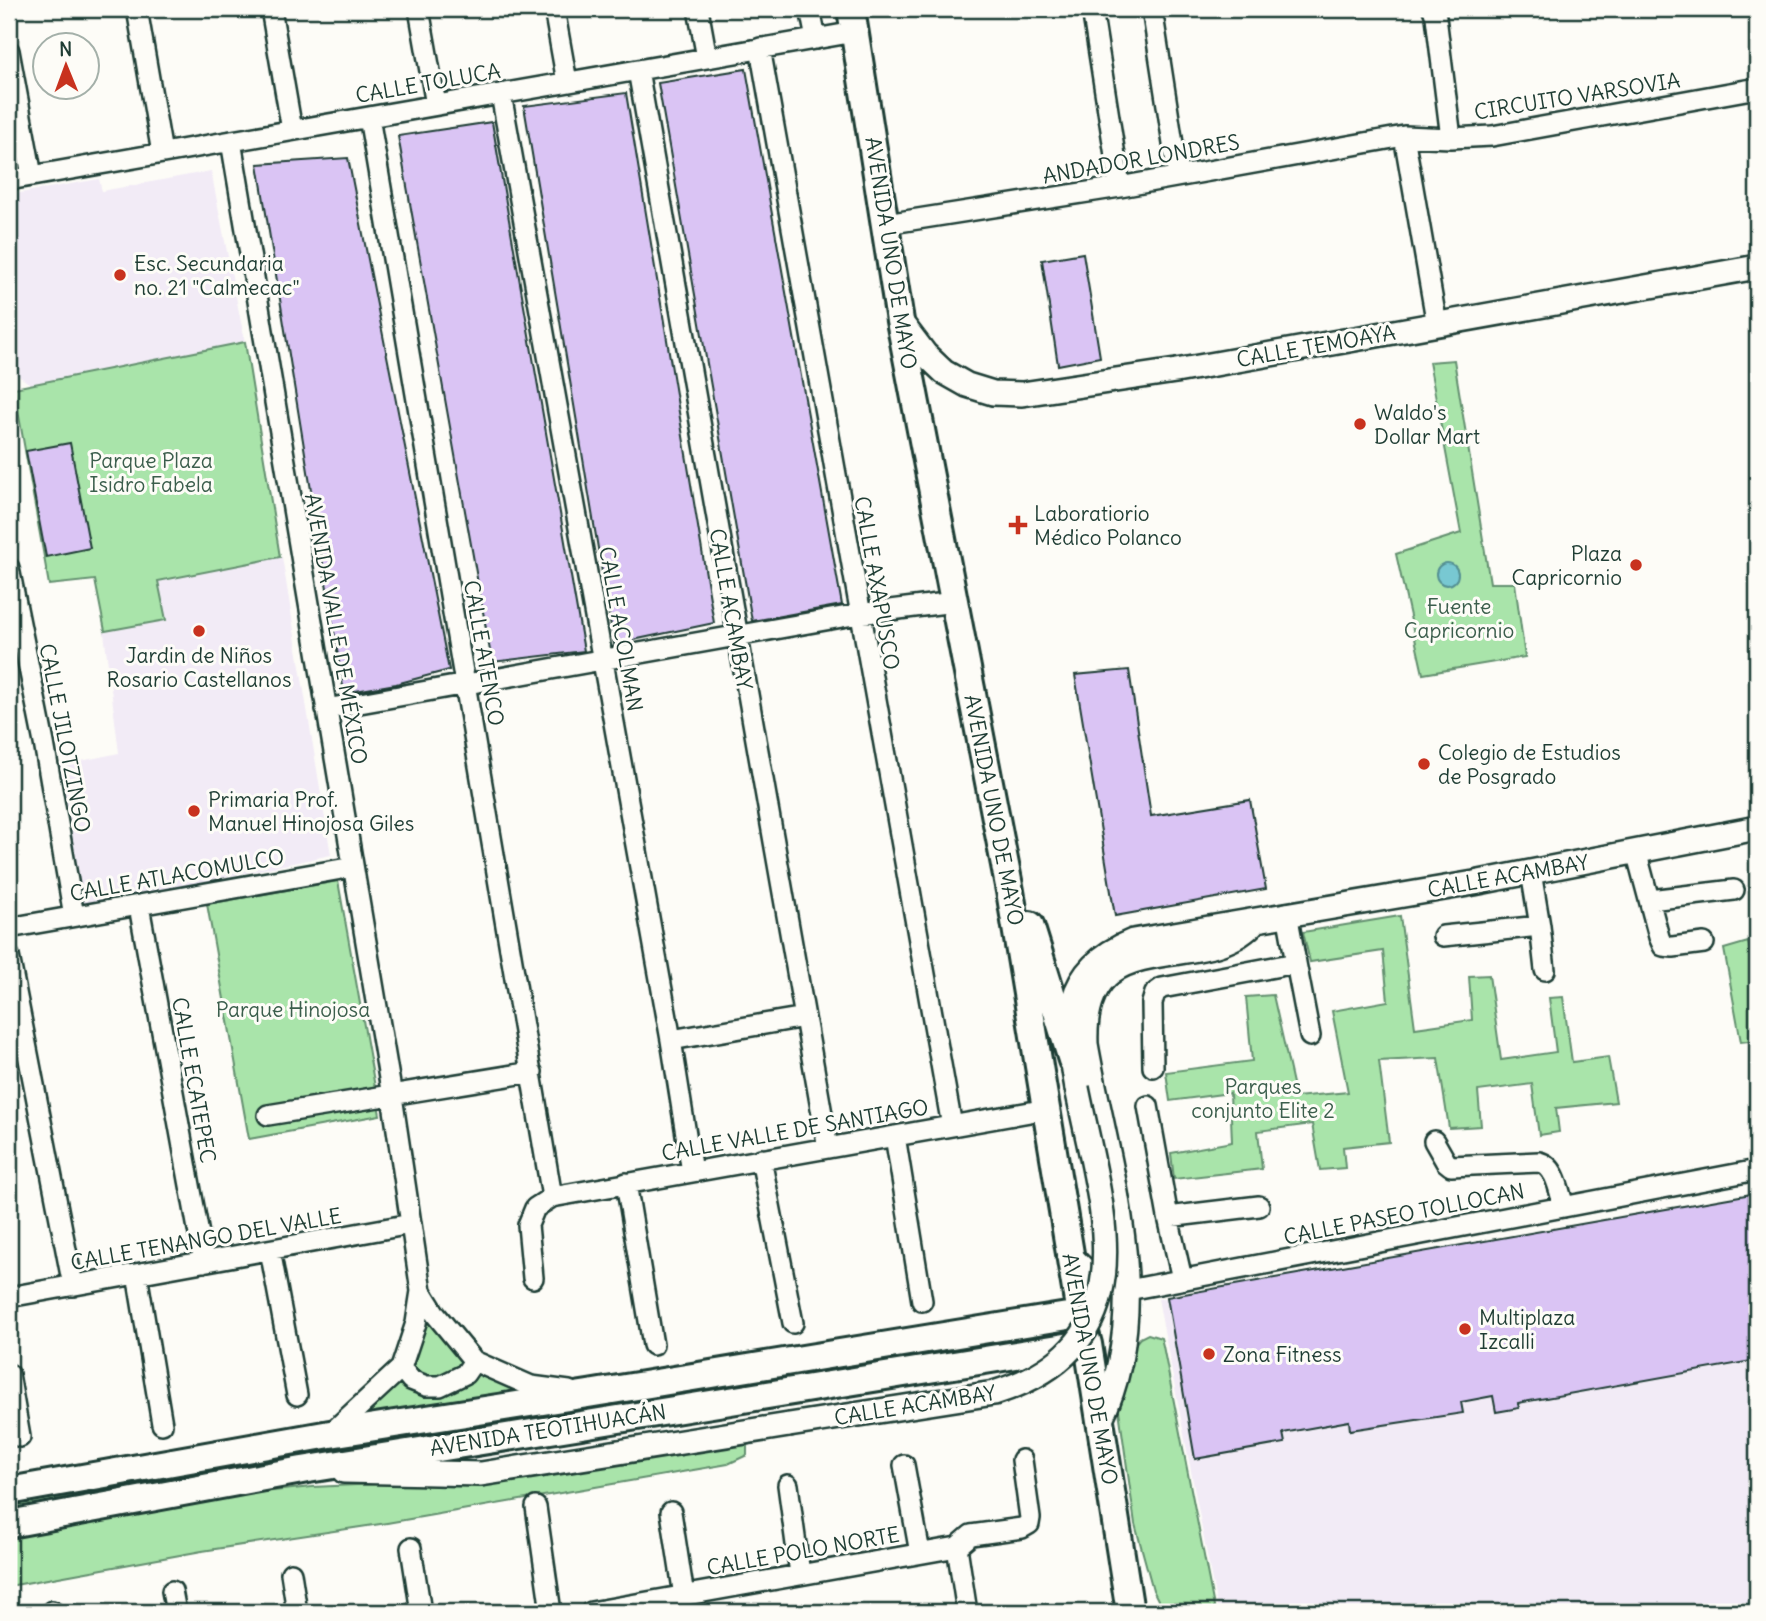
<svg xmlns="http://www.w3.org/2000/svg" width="1766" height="1621" viewBox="0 0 1766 1621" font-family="Delius,sans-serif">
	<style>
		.built { fill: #f2ebf6 }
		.green { fill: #a9e4aa; stroke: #64906f; stroke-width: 2 }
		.water { fill: #78c8d2; stroke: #549093; stroke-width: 2 }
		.building { fill: #dac4f4; stroke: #1f3d34; stroke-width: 2 }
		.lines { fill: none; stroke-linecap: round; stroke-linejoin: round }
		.minor-casing { stroke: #1f3d34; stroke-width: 24 }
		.tertiary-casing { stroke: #1f3d34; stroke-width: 28 }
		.secondary-casing { stroke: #1f3d34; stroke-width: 32 }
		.minor { stroke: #fdfcf7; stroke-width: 19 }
		.tertiary { stroke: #fdfcf7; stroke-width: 23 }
		.secondary { stroke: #fdfcf7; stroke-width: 26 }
		.tertiary-bridge-casing { stroke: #1f3d34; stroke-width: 28; stroke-linecap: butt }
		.tertiary-bridge { stroke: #fdfcf7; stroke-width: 23 }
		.poi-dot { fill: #c8321e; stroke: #fdfcf7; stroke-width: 2.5 }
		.labels { text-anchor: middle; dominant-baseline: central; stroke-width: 6; stroke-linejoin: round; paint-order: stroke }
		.street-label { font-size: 21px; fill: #1f3d34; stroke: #fdfcf7 }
		.poi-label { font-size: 21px; fill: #1f3d34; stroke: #fdfcf7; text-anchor: start }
		.park-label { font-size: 21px; fill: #3b5e4c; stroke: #fdfcf7 }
	</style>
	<rect width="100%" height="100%" fill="#fdfcf7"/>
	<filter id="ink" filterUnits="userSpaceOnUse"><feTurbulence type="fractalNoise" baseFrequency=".0143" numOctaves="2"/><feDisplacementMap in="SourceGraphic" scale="14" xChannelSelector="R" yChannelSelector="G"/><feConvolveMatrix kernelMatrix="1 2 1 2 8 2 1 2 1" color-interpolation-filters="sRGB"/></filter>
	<g filter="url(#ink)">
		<path class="built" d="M 211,171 L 245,342 L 32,385 L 17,375 L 9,377 L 9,209 L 11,208 L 9,195 L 99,179 L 102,191 Z
			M 282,557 L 331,855 L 82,907 L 57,766 L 119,753 L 99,593 Z
			M 1757,1193 L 1757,1611 L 1218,1612 L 1158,1299 Z"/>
		<path class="green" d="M 245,342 L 280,557 L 158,581 L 166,620 L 105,631 L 95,580 L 49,585 L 14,388 Z
			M 1454,360 L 1490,583 L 1515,583 L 1525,657 L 1423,674 L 1396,554 L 1461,533 L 1429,362 Z
			M 338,881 L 380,1115 L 249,1139 L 207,904 Z
			M 1400,916 L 1415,1028 L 1472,1020 L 1469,976 L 1489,975 L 1501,1060 L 1556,1052 L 1549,998 L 1563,997 L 1572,1062 L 1608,1057 L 1616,1102 L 1556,1108 L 1559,1132 L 1539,1135 L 1532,1084 L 1478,1091 L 1481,1126 L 1449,1128 L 1438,1058 L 1379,1061 L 1389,1142 L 1343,1147 L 1345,1168 L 1320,1170 L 1312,1124 L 1258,1131 L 1262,1169 L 1174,1179 L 1171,1153 L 1232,1142 L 1230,1093 L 1170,1101 L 1166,1072 L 1252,1061 L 1246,997 L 1273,995 L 1296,1097 L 1348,1092 L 1332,1011 L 1388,1001 L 1383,951 L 1310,962 L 1303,932 Z
			M 1748,942 L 1757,979 L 1757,1040 L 1741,1042 L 1724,949 Z
			M 426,1319 L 428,1319 L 464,1360 L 459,1369 L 432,1382 L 411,1369 Z
			M 1148,1334 L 1161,1338 L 1163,1346 L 1215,1612 L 1164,1612 L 1153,1590 L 1135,1524 L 1118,1403 L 1134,1345 L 1140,1338 Z
			M 910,1350 L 911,1365 L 9,1521 L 9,1494 Z
			M 473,1368 L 521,1392 L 351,1419 L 400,1372 L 416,1386 Z
			M 747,1439 L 747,1455 L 728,1464 L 387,1523 L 202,1551 L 9,1586 L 9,1529 L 155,1503 L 312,1487 L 446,1481 Z"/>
		<path class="water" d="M1436 574a11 11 0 1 1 22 0a11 11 0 1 1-22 0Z"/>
		<path class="building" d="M 746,69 L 842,605 L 752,621 L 658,83 Z
			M 626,93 L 714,623 L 614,644 L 524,106 Z
			M 492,122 L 584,651 L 492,662 L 398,136 Z
			M 348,158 L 449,670 L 396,684 L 344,693 L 258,164 Z
			M 1083,253 L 1100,357 L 1058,365 L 1042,260 Z
			M 70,443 L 90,548 L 46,557 L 26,451 Z
			M 1129,670 L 1151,816 L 1250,800 L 1266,889 L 1115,916 L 1075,675 Z
			M 1757,1193 L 1757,1360 L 1518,1403 L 1519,1408 L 1496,1412 L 1493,1396 L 1461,1402 L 1463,1413 L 1350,1430 L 1349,1421 L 1283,1433 L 1285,1443 L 1195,1459 L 1167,1297 Z"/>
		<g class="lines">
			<defs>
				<path id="minor" d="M 137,9 L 162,153
					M 271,9 L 292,130
					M 419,9 L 436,105
					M 554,9 L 567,82
					M 698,9 L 707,58
					M 810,9 L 816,39
					M 1092,9 L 1120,187
					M 1152,9 L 1178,176
					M 1433,9 L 1436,17 L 1451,138
					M 760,48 L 952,1126
					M 9,51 L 32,176
					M 638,70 L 828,1148
					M 501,94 L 671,1040 L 692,1172
					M 369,117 L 552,1197
					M 1404,136 L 1437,325
					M 231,141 L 392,1096 L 421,1291 L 416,1323 L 401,1368 L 330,1434
					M 9,180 L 855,32
					M 886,224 L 1120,187 L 1404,136 L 1451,138 L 1492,136 L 1757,88
					M 9,568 L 44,743 L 74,916
					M 326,709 L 859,614 L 954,602
					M 1636,851 L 1659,937 L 1663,946 L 1673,947 L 1704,943
					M 1650,900 L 1734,890
					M 139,906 L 204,1262
					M 1540,926 L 1545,970
					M 9,928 L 353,867
					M 1443,936 L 1540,926 L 1531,872
					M 9,956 L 73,1286
					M 1296,963 L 1310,1036
					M 671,1040 L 805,1017
					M 1153,1067 L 1152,1003 L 1155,993 L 1162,988 L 1296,963 L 1287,913
					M 1148,1106 L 1168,1217 L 1259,1206
					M 268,1115 L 532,1072
					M 895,1136 L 922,1301
					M 1434,1141 L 1446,1162 L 1451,1166 L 1539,1162 C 1556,1166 1559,1191 1564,1207
					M 761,1159 L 793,1323
					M 626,1183 L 653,1345
					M 1168,1217 L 1182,1279
					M 270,1250 L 297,1395
					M 1071,1254 L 1096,1279 L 1128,1290 L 1757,1170
					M 137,1274 L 162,1424
					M 533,1278 L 528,1225 L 535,1208 L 552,1197 L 1047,1109
					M 421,1291 L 436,1315 L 474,1361 L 531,1386 L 569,1391
					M 9,1297 L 411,1224
					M 401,1368 L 411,1380 L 426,1386 L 440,1386 L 465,1374 L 474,1361
					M 9,1374 L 20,1437
					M 904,1465 L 920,1553
					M 788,1485 L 800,1574
					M 536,1507 L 551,1612
					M 671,1512 L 684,1596
					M 957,1547 L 967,1612
					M 411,1548 L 421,1612
					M 291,1573 L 297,1612
					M 172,1591 L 176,1612
					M 52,1611 L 52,1612
					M 591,1612 L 957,1547 L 971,1535 L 1022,1528 L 1029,1524 L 1030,1518 L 1022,1460"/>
				<path id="tertiary" d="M 900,321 L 925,354 L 944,372 L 967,385 L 993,393 L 1022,394 L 1176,371 L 1757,267
					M 1077,1088 C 1065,1022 1061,970 1133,941 L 1474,883 L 1757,828
					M 1100,1421 C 1157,1302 1107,1166 1086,1044 C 1081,916 1207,980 1255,921
					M 344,1471 L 481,1474 L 789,1425"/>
				<path id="secondary" d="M 851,9 L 900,321 L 1010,891 L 1080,1314 L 1088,1344 L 1130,1612
					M 1030,925 L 1072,1060
					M 9,1491 L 330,1434 L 588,1394 L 1080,1314
					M 9,1524 L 302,1470 L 1084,1344"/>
			</defs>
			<use href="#minor" class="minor-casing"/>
			<use href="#tertiary" class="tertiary-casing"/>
			<use href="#secondary" class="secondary-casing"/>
			<use href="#minor" class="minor"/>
			<use href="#tertiary" class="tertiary"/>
			<use href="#secondary" class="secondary"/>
			<defs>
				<path id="tertiary-bridge" d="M 789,1425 L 994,1393 C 1153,1344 1101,1208 1077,1088"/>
			</defs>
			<use href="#tertiary-bridge" class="tertiary-bridge-casing"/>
			<use href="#tertiary-bridge" class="tertiary-bridge"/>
		</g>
	</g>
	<g class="poi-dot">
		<circle cx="120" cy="275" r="7"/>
		<circle cx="1360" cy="424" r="7"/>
		<path d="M1014.5 514.5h7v7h7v7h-7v7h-7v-7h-7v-7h7z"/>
		<circle cx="1636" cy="565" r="7"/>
		<circle cx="199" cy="631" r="7"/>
		<circle cx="1424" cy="764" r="7"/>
		<circle cx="194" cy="811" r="7"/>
		<circle cx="1465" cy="1329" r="7"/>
		<circle cx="1209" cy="1354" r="7"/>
	</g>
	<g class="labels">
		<g class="street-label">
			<text transform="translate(428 83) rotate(-10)">CALLE TOLUCA</text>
			<text transform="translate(1577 96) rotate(-9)">CIRCUITO VARSOVIA</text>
			<text transform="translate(1141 159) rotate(-10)">ANDADOR LONDRES</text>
			<text transform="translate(891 253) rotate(81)">AVENIDA UNO DE MAYO</text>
			<text transform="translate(1316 346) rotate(-10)">CALLE TEMOAYA</text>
			<text transform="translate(877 583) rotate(80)">CALLE AXAPUSCO</text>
			<text transform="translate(731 609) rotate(80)">CALLE ACAMBAY</text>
			<text transform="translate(336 629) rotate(80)">AVENIDA VALLE DE MÉXICO</text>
			<text transform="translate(621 629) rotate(80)">CALLE ACOLMAN</text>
			<text transform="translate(484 653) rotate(80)">CALLE ATENCO</text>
			<text transform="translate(65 738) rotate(79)">CALLE JILOTZINGO</text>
			<text transform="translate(994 810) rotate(79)">AVENIDA UNO DE MAYO</text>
			<text transform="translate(177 875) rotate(-10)">CALLE ATLACOMULCO</text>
			<text transform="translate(1508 876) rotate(-10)">CALLE ACAMBAY</text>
			<text transform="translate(194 1080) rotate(80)">CALLE ECATEPEC</text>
			<text transform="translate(795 1130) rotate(-10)">CALLE VALLE DE SANTIAGO</text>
			<text transform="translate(1404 1214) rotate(-11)">CALLE PASEO TOLLOCAN</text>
			<text transform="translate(206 1239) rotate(-10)">CALLE TENANGO DEL VALLE</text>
			<text transform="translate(1090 1369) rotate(80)">AVENIDA UNO DE MAYO</text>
			<text transform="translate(915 1405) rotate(-9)">CALLE ACAMBAY</text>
			<text transform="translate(548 1430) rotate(-9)">AVENIDA TEOTIHUACÁN</text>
			<text transform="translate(803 1551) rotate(-10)">CALLE POLO NORTE</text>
		</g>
		<g class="poi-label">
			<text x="134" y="263">Esc. Secundaria<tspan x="134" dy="24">no. 21 "Calmecac"</tspan></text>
			<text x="1374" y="412">Waldo's<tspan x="1374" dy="24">Dollar Mart</tspan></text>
			<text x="1034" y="513">Laboratiorio<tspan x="1034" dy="24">Médico Polanco</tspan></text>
			<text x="1622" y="553" text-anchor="end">Plaza<tspan x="1622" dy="24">Capricornio</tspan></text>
			<text x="199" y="655" text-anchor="middle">Jardin de Niños<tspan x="199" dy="24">Rosario Castellanos</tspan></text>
			<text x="1438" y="752">Colegio de Estudios<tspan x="1438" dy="24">de Posgrado</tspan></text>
			<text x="208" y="799">Primaria Prof.<tspan x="208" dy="24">Manuel Hinojosa Giles</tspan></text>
			<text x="1479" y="1317">Multiplaza<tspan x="1479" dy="24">Izcalli</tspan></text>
			<text x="1223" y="1354">Zona Fitness</text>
		</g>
		<g class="park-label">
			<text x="151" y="460">Parque Plaza<tspan x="151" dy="24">Isidro Fabela</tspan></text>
			<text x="1459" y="606">Fuente<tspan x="1459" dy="24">Capricornio</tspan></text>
			<text x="293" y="1009">Parque Hinojosa</text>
			<text x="1263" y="1086">Parques<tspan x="1263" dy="24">conjunto Elite 2</tspan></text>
		</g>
	</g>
	<rect width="1766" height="1621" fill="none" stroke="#fdfcf7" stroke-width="35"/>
	<rect x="18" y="18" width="1731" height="1586" fill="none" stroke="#1f3d34" stroke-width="2.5" filter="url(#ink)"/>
	<g transform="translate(66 66) rotate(359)"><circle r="33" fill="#fdfcf7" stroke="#a4b0a9" stroke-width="2"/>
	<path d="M0-5L12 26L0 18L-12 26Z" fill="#c8321e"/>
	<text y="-10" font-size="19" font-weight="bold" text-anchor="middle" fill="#1f3d34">N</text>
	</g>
</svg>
